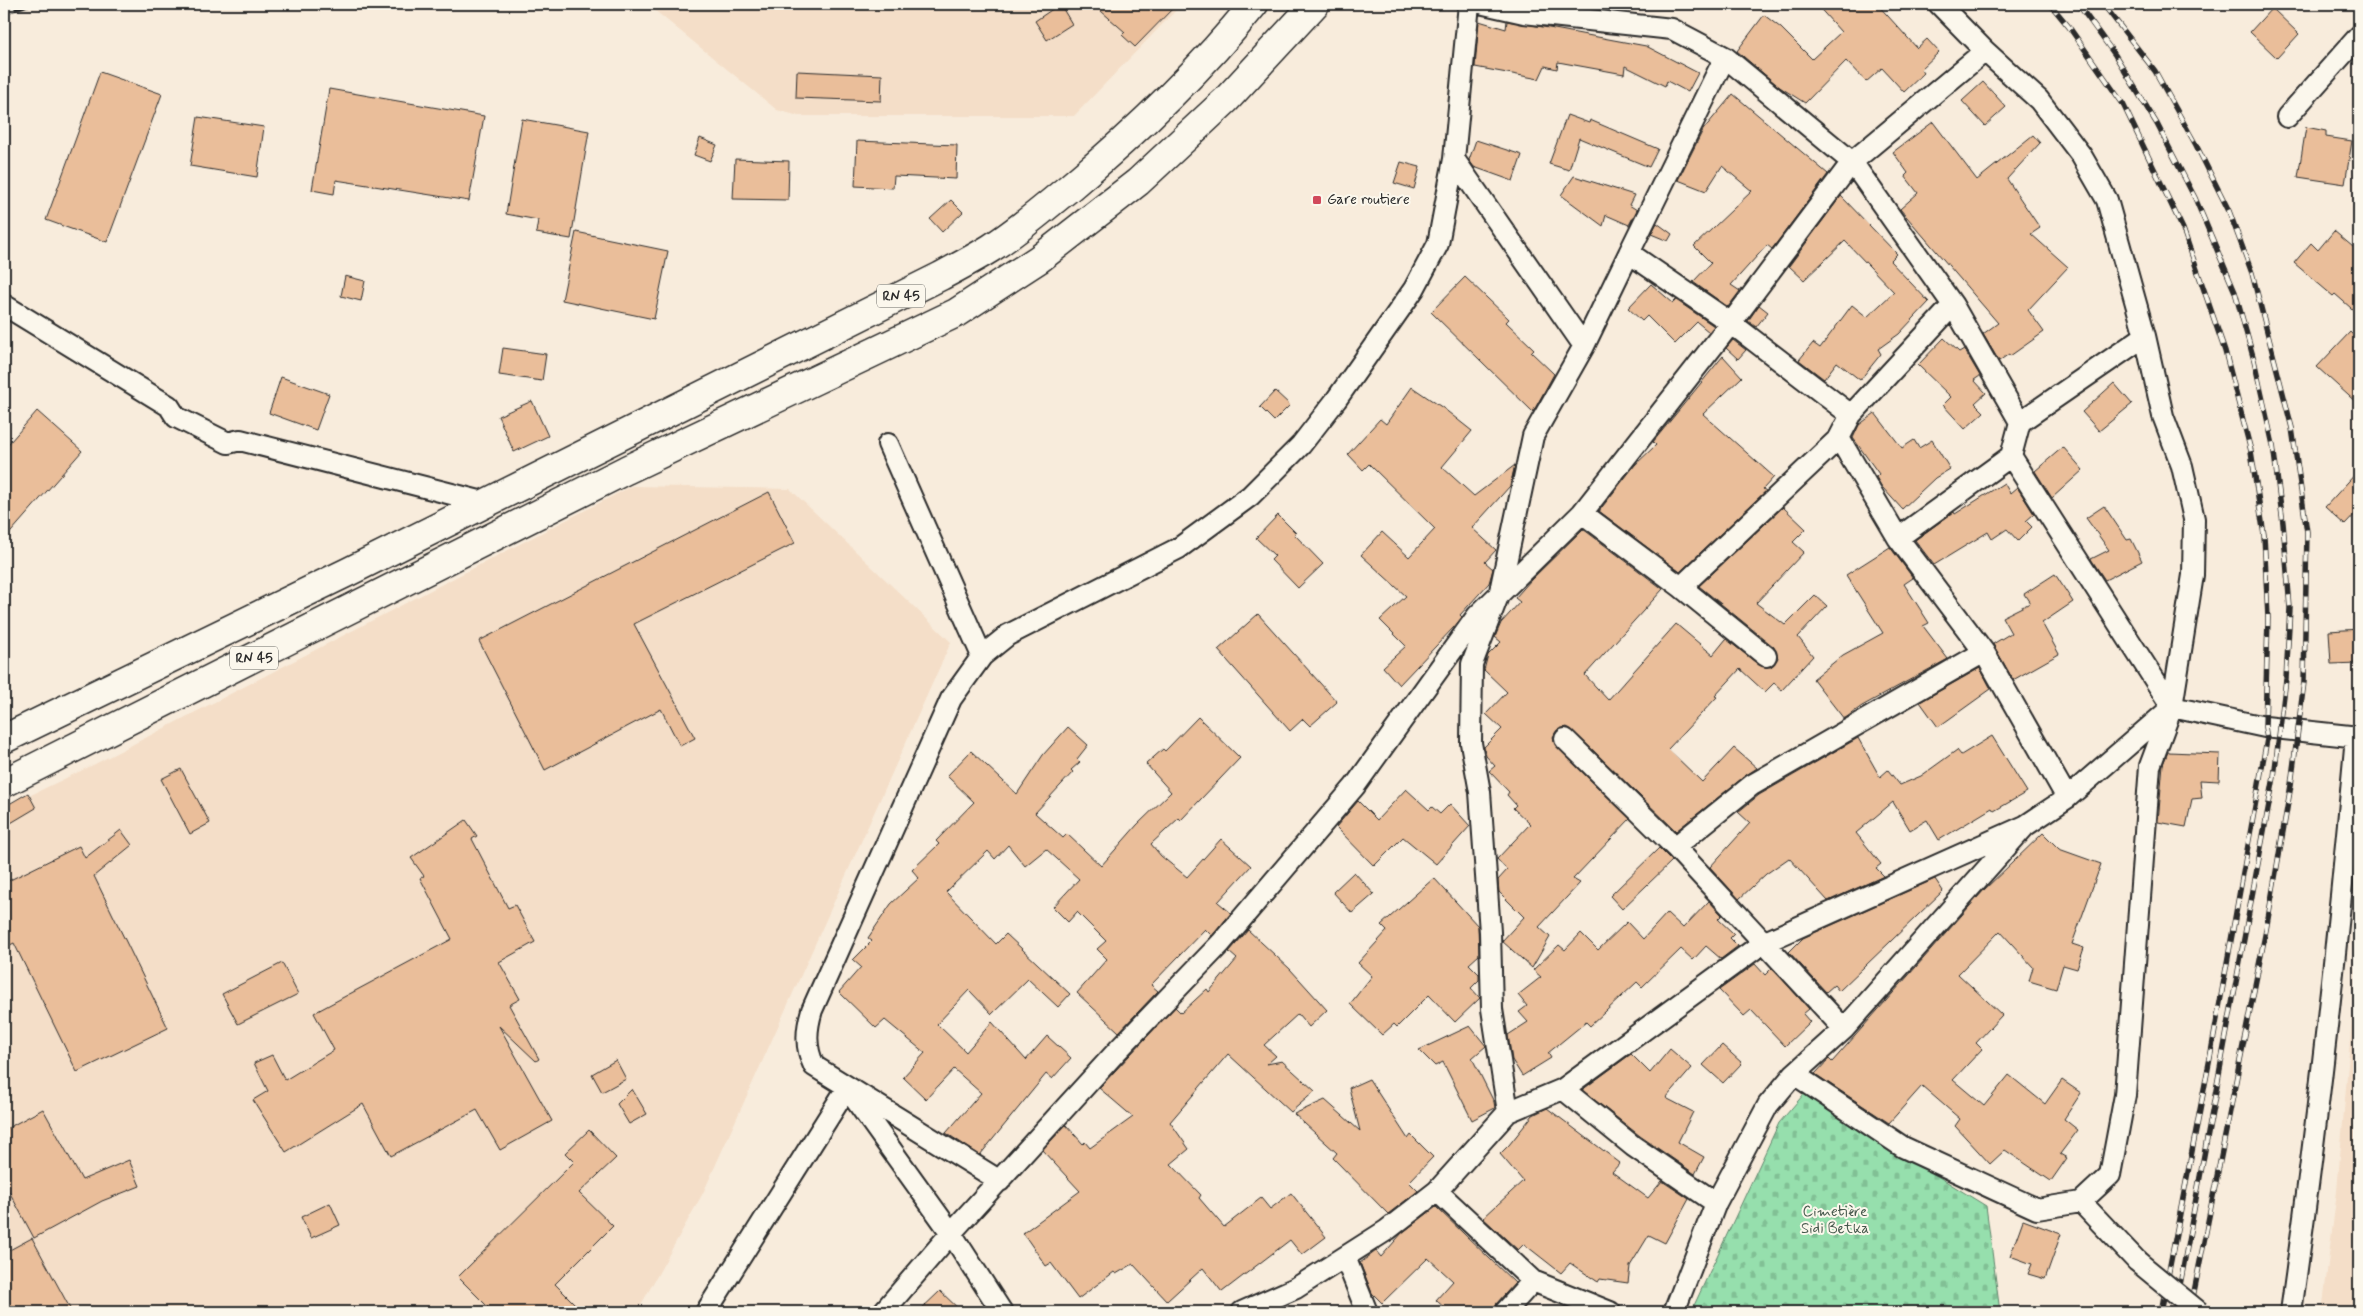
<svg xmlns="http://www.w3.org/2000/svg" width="2363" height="1316" viewBox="0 0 2363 1316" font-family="Mynerve,sans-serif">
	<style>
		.built { fill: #f4dec8 }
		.cemetery { fill: url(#cemetery-stones); stroke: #60856c }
		.building { fill: #eabe9a; stroke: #2b2b2b }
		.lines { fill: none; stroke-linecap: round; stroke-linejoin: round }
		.minor-casing { stroke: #2b2b2b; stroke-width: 24 }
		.primary-casing { stroke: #2b2b2b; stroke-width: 31 }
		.minor { stroke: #fbf7ec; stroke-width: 20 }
		.primary { stroke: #fbf7ec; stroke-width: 28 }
		.rail-casing { stroke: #2b2b2b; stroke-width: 5.5 }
		.rail { stroke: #fbf7ec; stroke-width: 4; stroke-dasharray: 11; stroke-linecap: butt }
		.minor-bridge-casing { stroke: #2b2b2b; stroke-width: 24; stroke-linecap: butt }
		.minor-bridge { stroke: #fbf7ec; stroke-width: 20 }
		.poi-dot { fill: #d1495b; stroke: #fbf7ec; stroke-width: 2 }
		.labels { text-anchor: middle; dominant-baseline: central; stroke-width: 4; stroke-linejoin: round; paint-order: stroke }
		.shield { fill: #fbf7ec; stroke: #696865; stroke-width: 1 }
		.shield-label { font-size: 14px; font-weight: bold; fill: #2b2b2b }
		.poi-label { font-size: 15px; fill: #2b2b2b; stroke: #fbf7ec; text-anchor: start }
		.park-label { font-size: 15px; fill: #46584c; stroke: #fbf7ec }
	</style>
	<defs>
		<pattern id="cemetery-stones" width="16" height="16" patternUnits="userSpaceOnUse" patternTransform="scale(1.25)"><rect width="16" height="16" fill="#96dfad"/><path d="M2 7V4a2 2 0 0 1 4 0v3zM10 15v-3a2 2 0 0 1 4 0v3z" fill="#81c095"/></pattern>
	</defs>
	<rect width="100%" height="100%" fill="#f8ecdc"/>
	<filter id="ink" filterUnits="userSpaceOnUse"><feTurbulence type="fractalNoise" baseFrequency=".02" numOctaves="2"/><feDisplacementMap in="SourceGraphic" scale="10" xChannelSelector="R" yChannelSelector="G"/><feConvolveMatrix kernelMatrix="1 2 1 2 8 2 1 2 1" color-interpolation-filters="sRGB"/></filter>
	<g filter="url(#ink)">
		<path class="built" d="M 647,4 L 1182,4 L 1074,116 L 799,116 L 777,110 Z
			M 632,486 L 790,489 L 951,642 L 703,1193 L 637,1312 L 4,1312 L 4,808 L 95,764 Z
			M 2359,1010 L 2359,1312 L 2322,1312 L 2337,1191 L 2352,1018 Z"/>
		<path class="cemetery" d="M 1804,1094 L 1986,1206 L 2000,1312 L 1691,1312 L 1779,1123 Z"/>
		<path class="building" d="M 1060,4 L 1072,24 L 1047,40 L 1035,21 Z
			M 1093,4 L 1177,4 L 1135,47 L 1122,35 L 1125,32 Z
			M 1816,4 L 1877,4 L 1917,48 L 1927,39 L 1939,52 L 1921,69 L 1924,73 L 1904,92 L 1882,68 L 1866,82 L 1846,61 L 1805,103 L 1778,86 L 1737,51 L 1764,15 L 1781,28 L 1812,59 L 1841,32 Z
			M 2272,8 L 2299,34 L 2277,58 L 2250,32 Z
			M 1479,21 L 1506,29 L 1507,21 L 1549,28 L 1646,46 L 1698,73 L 1688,92 L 1667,81 L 1665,86 L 1625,66 L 1624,74 L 1558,62 L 1557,69 L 1545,66 L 1539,79 L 1475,67 Z
			M 797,71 L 882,75 L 881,101 L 796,98 Z
			M 100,72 L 162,94 L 107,242 L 46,220 Z
			M 1983,82 L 2006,107 L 1985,126 L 1962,101 Z
			M 329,89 L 484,116 L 469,201 L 336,180 L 334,194 L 312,190 Z
			M 1733,94 L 1828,174 L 1772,249 L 1767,245 L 1731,285 L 1740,291 L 1728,307 L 1693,282 L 1711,263 L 1694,246 L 1752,191 L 1722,166 L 1706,191 L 1678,180 L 1703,130 Z
			M 1567,115 L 1589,123 L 1590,120 L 1658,149 L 1649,167 L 1579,138 L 1569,170 L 1549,164 Z
			M 198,117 L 264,127 L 257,177 L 190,166 Z
			M 522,119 L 589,131 L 571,239 L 536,233 L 538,220 L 506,214 Z
			M 1933,122 L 1977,180 L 2033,135 L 2040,143 L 2007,179 L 2040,228 L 2031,234 L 2068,267 L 2028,310 L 2044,332 L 2010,356 L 2009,354 L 1999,361 L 1983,334 L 1998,323 L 1900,209 L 1918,193 L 1905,176 L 1908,173 L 1893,152 Z
			M 2306,127 L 2326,131 L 2326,137 L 2352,141 L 2345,184 L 2298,177 Z
			M 700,138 L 717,145 L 710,161 L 694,155 Z
			M 1476,140 L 1522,155 L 1513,181 L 1474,167 L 1469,160 Z
			M 857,141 L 957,145 L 956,179 L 894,176 L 893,188 L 855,186 Z
			M 735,159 L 789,161 L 788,200 L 733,199 Z
			M 1401,162 L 1420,167 L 1414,189 L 1394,183 Z
			M 1574,176 L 1634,195 L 1629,205 L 1637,210 L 1629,225 L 1606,215 L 1603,226 L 1561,195 Z
			M 1841,196 L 1897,254 L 1890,261 L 1929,302 L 1899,334 L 1878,349 L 1881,354 L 1860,380 L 1837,362 L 1824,379 L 1799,360 L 1813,343 L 1820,348 L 1852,305 L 1867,317 L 1894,292 L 1845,241 L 1804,280 L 1789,266 Z
			M 951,200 L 963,212 L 942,232 L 930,219 Z
			M 1657,223 L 1672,234 L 1668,241 L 1651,234 Z
			M 2334,231 L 2359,252 L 2359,315 L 2335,294 L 2333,296 L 2294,263 L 2311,243 L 2318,250 Z
			M 576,232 L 668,251 L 654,319 L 562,300 Z
			M 345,276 L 365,281 L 361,301 L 341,296 Z
			M 1465,277 L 1509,319 L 1506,322 L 1534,349 L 1531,352 L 1554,374 L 1533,412 L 1431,312 Z
			M 1651,284 L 1673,303 L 1676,300 L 1714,326 L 1709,332 L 1697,322 L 1675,344 L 1647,316 L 1642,321 L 1628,308 Z
			M 1759,305 L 1768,312 L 1756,327 L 1748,321 Z
			M 2350,332 L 2359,341 L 2359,405 L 2317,367 Z
			M 1944,338 L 1959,352 L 1964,349 L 1980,376 L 1974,380 L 1986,393 L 1975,403 L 1984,412 L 1965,429 L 1943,405 L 1951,397 L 1918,365 Z
			M 1733,340 L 1746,350 L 1738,359 L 1726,348 Z
			M 503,348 L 546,354 L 542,381 L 499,375 Z
			M 1723,356 L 1742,377 L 1703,414 L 1774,477 L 1763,489 L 1766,491 L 1680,572 L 1599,511 L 1635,465 L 1656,445 L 1653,442 Z
			M 281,377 L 329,394 L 316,430 L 269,413 Z
			M 2114,383 L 2132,404 L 2099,431 L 2082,412 Z
			M 1412,387 L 1443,408 L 1472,431 L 1442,467 L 1474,496 L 1515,465 L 1510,486 L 1472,528 L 1496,550 L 1485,562 L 1493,569 L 1489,583 L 1460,615 L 1462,617 L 1454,627 L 1399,685 L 1383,667 L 1406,646 L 1380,620 L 1406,596 L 1361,555 L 1382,532 L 1409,557 L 1435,529 L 1369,464 L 1363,470 L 1348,454 L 1380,419 L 1386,424 Z
			M 1275,391 L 1290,405 L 1274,421 L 1260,407 Z
			M 532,401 L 548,436 L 514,452 L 498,416 Z
			M 37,411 L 82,451 L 4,540 L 4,449 Z
			M 1875,413 L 1902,448 L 1914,440 L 1919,448 L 1932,440 L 1950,469 L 1935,478 L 1902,509 L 1882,487 L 1876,477 L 1879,474 L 1853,438 L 1859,425 Z
			M 2063,447 L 2083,470 L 2052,498 L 2035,471 Z
			M 2359,470 L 2359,510 L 2345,525 L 2325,507 Z
			M 2004,483 L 2010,493 L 2017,487 L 2034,514 L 2026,521 L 2032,527 L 2018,541 L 2007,529 L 1992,539 L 1988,532 L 1934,565 L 1915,540 L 1954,512 L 1955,514 Z
			M 769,492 L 795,543 L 634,624 L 695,738 L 680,746 L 661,709 L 545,770 L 479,641 Z
			M 2104,506 L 2127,540 L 2131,539 L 2142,561 L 2105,580 L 2091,559 L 2109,550 L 2086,518 Z
			M 1783,507 L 1806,529 L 1793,542 L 1804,552 L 1756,603 L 1785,625 L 1815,595 L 1827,606 L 1798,637 L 1813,656 L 1782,690 L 1774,683 L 1765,692 L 1740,669 L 1715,696 L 1717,697 L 1668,749 L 1702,782 L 1734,748 L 1757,768 L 1745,776 L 1676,831 L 1573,731 L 1567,727 L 1557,730 L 1553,737 L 1557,747 L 1630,819 L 1573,879 L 1580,883 L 1539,927 L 1550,937 L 1532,968 L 1502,941 L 1524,917 L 1499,892 L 1498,880 L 1507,870 L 1497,859 L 1530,824 L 1513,808 L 1516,805 L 1507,795 L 1509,792 L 1489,771 L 1495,766 L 1486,756 L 1484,747 L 1502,729 L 1486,714 L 1507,692 L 1484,670 L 1488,655 L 1501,642 L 1495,637 L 1501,623 L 1520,602 L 1515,598 L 1531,580 L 1583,529 L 1663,589 L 1585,675 L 1608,700 L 1676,624 L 1713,655 L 1726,639 L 1759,665 L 1771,667 L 1778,658 L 1774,647 L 1699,586 Z
			M 1278,515 L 1296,533 L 1294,534 L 1323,564 L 1298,588 L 1271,560 L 1275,556 L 1256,538 Z
			M 1890,547 L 1913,578 L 1904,584 L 1929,623 L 1923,626 L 1948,659 L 1862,706 L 1844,719 L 1813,679 L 1843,655 L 1883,633 L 1846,575 Z
			M 2055,574 L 2073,602 L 2042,623 L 2059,654 L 2013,680 L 1993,644 L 2011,633 L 2002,617 L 2030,603 L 2024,594 Z
			M 1258,614 L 1337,702 L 1310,726 L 1303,719 L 1290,731 L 1218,650 Z
			M 2359,629 L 2359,663 L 2331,664 L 2329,631 Z
			M 1980,668 L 1991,689 L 1938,727 L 1920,702 Z
			M 1198,717 L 1240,758 L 1181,820 L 1179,818 L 1151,844 L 1161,856 L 1187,877 L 1221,839 L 1251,866 L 1218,902 L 1231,913 L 1212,936 L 1205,929 L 1151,985 L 1158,991 L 1119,1032 L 1077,993 L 1107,959 L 1097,949 L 1106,941 L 1077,912 L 1068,922 L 1053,907 L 1079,879 L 1046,849 L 1025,866 L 1008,845 L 995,859 L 988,851 L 946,892 L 996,944 L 1006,934 L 1070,994 L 1058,1007 L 1028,979 L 992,1014 L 969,990 L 937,1024 L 966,1052 L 992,1022 L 1026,1060 L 1047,1036 L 1071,1058 L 1052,1079 L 1046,1074 L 980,1155 L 946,1133 L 981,1093 L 954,1069 L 926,1099 L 903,1077 L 925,1053 L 885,1020 L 876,1028 L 839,992 L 861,967 L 853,960 L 872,941 L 868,938 L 891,904 L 919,878 L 912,870 L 939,844 L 936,841 L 974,802 L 947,776 L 971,751 L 1017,794 L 1043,755 L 1068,727 L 1088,745 L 1077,759 L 1080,762 L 1071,770 L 1073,772 L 1035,813 L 1063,838 L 1067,834 L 1101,866 L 1137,825 L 1171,792 L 1146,764 L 1163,749 L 1165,751 Z
			M 1992,736 L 2027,792 L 1994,811 L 1992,808 L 1939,840 L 1927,820 L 1910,830 L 1893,802 L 1856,833 L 1881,864 L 1876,868 L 1884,876 L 1828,901 L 1789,858 L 1766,874 L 1739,899 L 1710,867 L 1750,823 L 1738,812 L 1759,795 L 1858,738 L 1880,777 L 1888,770 L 1900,785 L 1921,776 L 1957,750 L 1961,755 Z
			M 2168,752 L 2220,754 L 2219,781 L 2200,780 L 2202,798 L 2192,799 L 2186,827 L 2158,822 L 2163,764 Z
			M 181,769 L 210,823 L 190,834 L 161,779 Z
			M 1406,789 L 1429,810 L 1432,807 L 1440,814 L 1450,804 L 1470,826 L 1436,864 L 1403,837 L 1374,866 L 1336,827 L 1358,801 L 1377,820 Z
			M 28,793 L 36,808 L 4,827 L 4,807 Z
			M 466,820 L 477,836 L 472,839 L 508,908 L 515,905 L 535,942 L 499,962 L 520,999 L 509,1005 L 539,1059 L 536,1061 L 499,1026 L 552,1121 L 500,1150 L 477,1110 L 391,1156 L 363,1104 L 286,1152 L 253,1100 L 268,1091 L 254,1063 L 272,1055 L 285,1080 L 334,1050 L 314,1013 L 452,939 L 420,878 L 424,876 L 411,858 Z
			M 121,830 L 132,845 L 94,876 L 168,1028 L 77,1072 L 14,943 L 4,948 L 4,883 L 79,846 L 85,858 Z
			M 2043,833 L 2059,849 L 2101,864 L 2072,944 L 2084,948 L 2077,969 L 2063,965 L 2056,989 L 2029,981 L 2033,967 L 2000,931 L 1958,974 L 2002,1015 L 1976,1043 L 1982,1049 L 1953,1080 L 1984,1106 L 2009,1075 L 2045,1104 L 2062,1080 L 2081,1093 L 2064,1119 L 2078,1130 L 2060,1154 L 2067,1158 L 2051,1181 L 2005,1150 L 1990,1164 L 1955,1126 L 1960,1119 L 1922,1086 L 1889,1123 L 1815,1074 L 1829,1059 L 1832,1062 L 1984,890 Z
			M 1659,848 L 1672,861 L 1622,909 L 1610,896 Z
			M 1354,872 L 1374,894 L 1352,913 L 1333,892 Z
			M 1434,878 L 1478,926 L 1479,955 L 1469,964 L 1479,974 L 1479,980 L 1471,988 L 1480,998 L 1455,1022 L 1429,995 L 1397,1027 L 1394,1024 L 1382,1035 L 1350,1004 L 1372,976 L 1358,963 L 1387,931 L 1381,925 Z
			M 1935,879 L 1943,891 L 1839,991 L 1834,985 L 1826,992 L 1789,952 L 1803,938 Z
			M 1709,901 L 1722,915 L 1718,919 L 1734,934 L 1730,938 L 1738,946 L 1721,959 L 1706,946 L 1693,960 L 1681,949 L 1642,987 L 1637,982 L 1590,1026 L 1586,1022 L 1548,1053 L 1551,1058 L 1522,1076 L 1512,1060 L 1508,1035 L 1528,1022 L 1519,1012 L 1527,1006 L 1518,995 L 1541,977 L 1533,970 L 1559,945 L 1565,950 L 1581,933 L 1598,950 L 1627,922 L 1643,939 L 1667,913 L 1683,928 Z
			M 1248,930 L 1290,969 L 1327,1010 L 1309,1027 L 1298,1014 L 1264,1045 L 1276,1056 L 1267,1064 L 1282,1061 L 1315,1091 L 1291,1112 L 1228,1054 L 1170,1122 L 1189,1149 L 1171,1164 L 1201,1195 L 1199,1198 L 1224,1227 L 1261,1198 L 1270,1209 L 1291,1193 L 1326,1237 L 1302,1255 L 1290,1240 L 1222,1292 L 1203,1268 L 1167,1301 L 1133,1264 L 1116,1274 L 1114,1272 L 1078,1299 L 1051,1263 L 1046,1266 L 1023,1233 L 1080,1191 L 1042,1150 L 1066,1125 L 1083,1144 L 1085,1142 L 1090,1148 L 1133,1117 L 1099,1088 L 1175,1007 L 1181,1013 L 1207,989 L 1209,992 L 1237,959 L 1229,952 Z
			M 282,963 L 298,994 L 238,1024 L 222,994 Z
			M 1755,964 L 1765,975 L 1772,968 L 1809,1009 L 1803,1014 L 1810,1022 L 1785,1046 L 1751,1010 L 1744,1016 L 1719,990 Z
			M 1470,1026 L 1486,1046 L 1472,1058 L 1494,1102 L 1495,1108 L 1472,1120 L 1443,1062 L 1435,1066 L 1419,1050 Z
			M 1722,1045 L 1742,1063 L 1723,1083 L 1703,1065 Z
			M 1670,1049 L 1692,1068 L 1666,1098 L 1693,1112 L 1678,1142 L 1704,1157 L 1695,1174 L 1640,1136 L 1582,1090 L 1631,1054 L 1650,1073 Z
			M 616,1060 L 626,1079 L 602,1092 L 592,1074 Z
			M 1369,1079 L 1408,1139 L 1411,1135 L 1433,1157 L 1409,1182 L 1418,1191 L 1388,1214 L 1333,1158 L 1337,1153 L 1294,1114 L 1325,1100 L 1360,1131 L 1349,1088 Z
			M 632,1089 L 647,1114 L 629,1124 L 617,1104 Z
			M 1547,1108 L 1620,1163 L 1612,1172 L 1648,1198 L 1662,1181 L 1689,1199 L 1665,1243 L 1649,1235 L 1630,1266 L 1628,1283 L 1600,1279 L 1598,1282 L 1570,1263 L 1561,1273 L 1524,1244 L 1518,1250 L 1483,1218 L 1523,1181 L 1500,1154 L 1509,1145 L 1533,1115 Z
			M 43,1109 L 82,1180 L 129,1160 L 140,1186 L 102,1201 L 34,1238 L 4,1182 L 4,1130 Z
			M 589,1130 L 616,1158 L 579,1193 L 613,1226 L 555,1284 L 583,1312 L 493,1312 L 458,1277 L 574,1162 L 565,1153 Z
			M 330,1203 L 340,1225 L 311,1238 L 301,1217 Z
			M 1436,1207 L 1515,1283 L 1496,1304 L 1493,1312 L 1449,1312 L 1436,1300 L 1453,1281 L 1428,1258 L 1382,1303 L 1372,1293 L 1360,1263 L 1376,1251 L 1381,1257 L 1402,1233 Z
			M 2023,1220 L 2061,1234 L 2045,1279 L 2028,1274 L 2032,1264 L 2010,1256 Z
			M 32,1238 L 72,1312 L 4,1312 L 4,1253 Z
			M 940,1291 L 962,1312 L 918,1312 Z"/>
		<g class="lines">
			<defs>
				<path id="minor" d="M 1484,4 L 1524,13 L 1672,29 L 1725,57
					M 2287,117 L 2359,36
					M 1454,159 L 1584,346
					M 4,305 L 169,406 L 176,417 L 228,443 L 240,440 L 487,503
					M 1851,415 L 1731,323 L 1629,253 L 1725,57 L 1852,162 L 1953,305 L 2020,422 L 2011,456 L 2172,707 L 2265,727 L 2359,737
					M 2020,422 L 2145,336
					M 1839,438 L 1898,538 L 1984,652 L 2067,798
					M 888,444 L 982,656
					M 1582,513 L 1681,587 L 1839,438 L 1851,415 L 1953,305
					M 1898,538 L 2011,456
					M 1681,587 L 1766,656
					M 1565,739 L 1675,847 L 1844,1029
					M 1675,847 L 1752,785 L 1984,652
					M 1794,1074 L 1903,1147 L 2037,1209 L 2081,1202 L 2110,1175 L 2125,1095 L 2150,766 L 2172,707 L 2193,575 L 2194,519 L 2182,466 L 2163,416 L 2145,336 L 2107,200 L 2081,155 L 2039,100 L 1985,51 L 1939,4
					M 1563,1089 L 1633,1146 L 1716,1203
					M 1508,1112 L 1492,1009 L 1490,932 L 1480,792 L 1471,743 L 1472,664 L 1500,591 L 1533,436 L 1584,346 L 1629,253
					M 1000,1181 L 814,1066 C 805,1047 806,1030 812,1010 L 951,699 L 982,656 L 1008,635 L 1179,548 L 1250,496 L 1301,445 L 1336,400 L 1414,289 L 1438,244 L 1454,159 L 1469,4
					M 1437,1191 L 1533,1281 L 1610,1312
					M 2081,1202 L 2137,1261
					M 1345,1257 L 1367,1312
					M 706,1312 L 847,1088 L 951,1233 L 1002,1312
					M 883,1312 L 951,1233 L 1118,1050 L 1221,943 L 1355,786 L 1477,616 L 1582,513 L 1731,323 L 1852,162 L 1985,51
					M 1242,1312 L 1296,1288 L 1387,1230 L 1437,1191 L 1508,1112 L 1563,1089 L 1763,943 L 2025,826
					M 1505,1312 L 1533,1281
					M 1674,1312 L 1716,1203 L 1768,1105 L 1794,1074 L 1844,1029 L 2025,826 L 2067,798 L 2170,709
					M 2291,1312 C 2318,1121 2339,929 2356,736"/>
				<path id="primary" d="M 4,739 L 348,572 L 941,276 C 958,267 975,258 991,248 C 1018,231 1043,209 1069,188 C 1136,132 1199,72 1254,4
					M 4,783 L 626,470 L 956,313 L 1039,259 L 1138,182 L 1226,100 L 1315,4"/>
			</defs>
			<use href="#minor" class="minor-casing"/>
			<use href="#primary" class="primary-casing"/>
			<use href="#minor" class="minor"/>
			<use href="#primary" class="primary"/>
			<defs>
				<path id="rail" d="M 2050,4 L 2069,27 L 2123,104 L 2183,229 L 2225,351 L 2251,451 L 2264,535 L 2268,618 L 2265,727 L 2267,739 L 2210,1058 L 2161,1312
					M 2078,4 L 2115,55 L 2157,124 L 2195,198 L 2235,292 L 2254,360 L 2273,445 L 2283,523 L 2290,608 L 2286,679 L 2274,777 L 2175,1312
					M 2103,4 L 2155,71 L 2196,145 L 2229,211 L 2252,273 L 2292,428 L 2307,532 L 2304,682 L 2291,785 L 2266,930 L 2190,1312
					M 4,12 L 28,4"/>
			</defs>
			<use href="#rail" class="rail-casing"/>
			<use href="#rail" class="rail"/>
			<defs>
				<path id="minor-bridge" d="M 2137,1261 L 2199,1312"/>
			</defs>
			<use href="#minor-bridge" class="minor-bridge-casing"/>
			<use href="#minor-bridge" class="minor-bridge"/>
		</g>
	</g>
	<rect class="poi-dot" x="1312" y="195" width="10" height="10" rx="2.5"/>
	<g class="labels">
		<g class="shield">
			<rect x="877" y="284.5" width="48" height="23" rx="4"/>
			<rect x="230" y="646.5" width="48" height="23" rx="4"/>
		</g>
		<g class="shield-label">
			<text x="901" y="296">RN 45</text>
			<text x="254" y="658">RN 45</text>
		</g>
		<g class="poi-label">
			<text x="1327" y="200">Gare routiere</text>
		</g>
		<g class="park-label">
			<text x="1835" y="1212">Cimetière<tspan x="1835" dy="17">Sidi Betka</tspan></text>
		</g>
	</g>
	<rect width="2363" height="1316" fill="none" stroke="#fbf7ec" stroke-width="20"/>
	<rect x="10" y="10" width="2343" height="1296" fill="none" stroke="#2b2b2b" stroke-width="2" filter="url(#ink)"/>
</svg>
